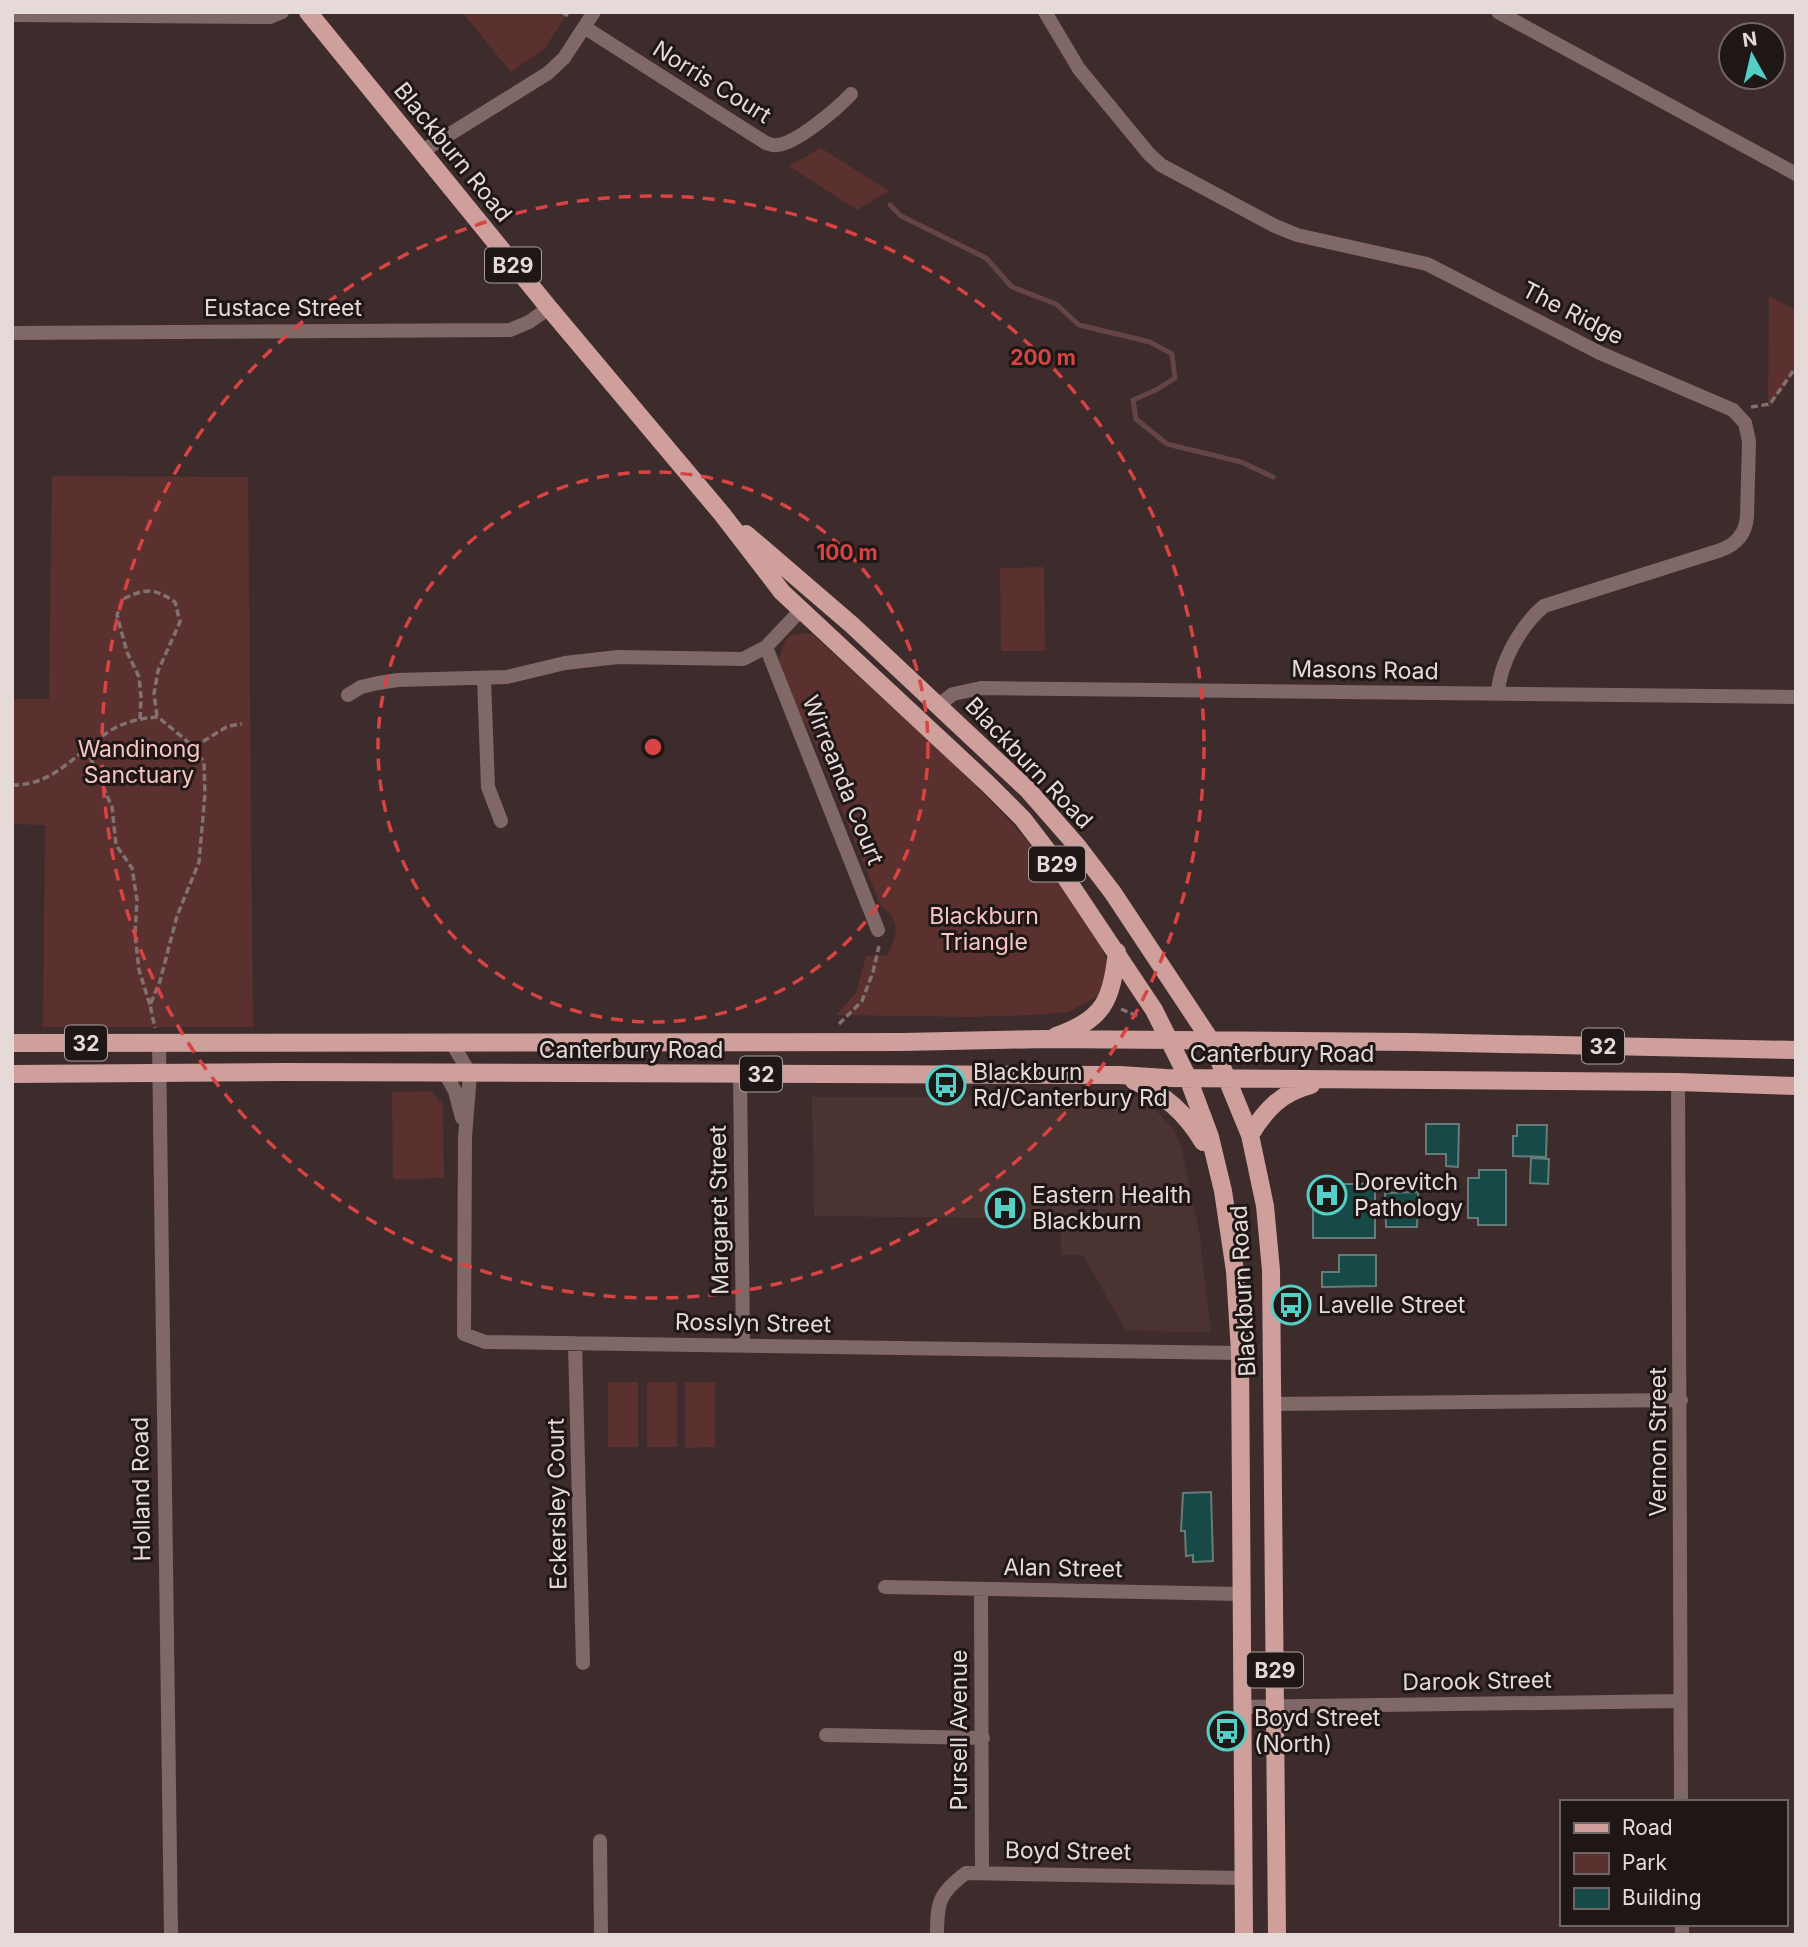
<svg xmlns="http://www.w3.org/2000/svg" width="1808" height="1947" viewBox="0 0 1808 1947" font-family="Inter,sans-serif">
	<style>
		.built { fill: #4b3332 }
		.green { fill: #5a312f }
		.lines { fill: none; stroke-linecap: round; stroke-linejoin: round }
		.stream { stroke: #644445; stroke-width: 5 }
		.building { fill: #174946; stroke: #667c7a; stroke-width: 2 }
		.path { stroke: #817271; stroke-width: 3.5; stroke-dasharray: 7 3.5; stroke-linecap: butt }
		.street { stroke: #806867; stroke-width: 14 }
		.primary { stroke: #ce9f9b; stroke-width: 18 }
		.ring { fill: none; stroke: #d84343; stroke-width: 3.5; stroke-dasharray: 12 9 }
		.labels { text-anchor: middle; dominant-baseline: central; stroke-width: 6; stroke-linejoin: round; paint-order: stroke }
		.shield { fill: #1e1716; stroke: #aaa09e; stroke-width: 2 }
		.shield-label { font-size: 21px; font-weight: bold; fill: #e6dad9 }
		.street-label { font-size: 23px; fill: #e6dad9; stroke: #1e1716 }
		.park-label { font-size: 23px; fill: #f7c5c1; stroke: #1e1716 }
		.poi-label { font-size: 23px; fill: #e6dad9; stroke: #1e1716; text-anchor: start }
		.centre { fill: #d84343; stroke: #1e1716; stroke-width: 3.5 }
		.ring-label { font-size: 21px; text-anchor: middle; font-weight: bold; fill: #d84343; stroke: #1e1716; stroke-width: 6; stroke-linejoin: round; paint-order: stroke }
	</style>
	<rect width="100%" height="100%" fill="#3d2c2b"/>
	<path class="built" d="M 812,1097 L 1140,1097 L 1151,1105 L 1174,1130 L 1182,1149 L 1199,1230 L 1211,1332 L 1126,1331 L 1083,1255 L 1061,1255 L 1060,1219 L 814,1216 Z"/>
	<path class="green" d="M 462,12 L 568,12 L 545,48 L 511,72 Z
		M 821,148 L 889,191 L 857,210 L 789,166 Z
		M 1769,296 L 1796,310 L 1796,370 L 1770,407 L 1768,407 Z
		M 52,476 L 248,477 L 253,1027 L 43,1027 L 45,825 L 12,824 L 12,699 L 49,699 Z
		M 1044,567 L 1045,651 L 1001,651 L 1000,568 Z
		M 803,633 L 812,634 C 885,702 963,767 1028,842 C 1056,873 1079,911 1102,947 L 1108,965 L 1101,994 L 1068,1012 L 1031,1015 L 970,1017 L 836,1015 L 856,993 L 866,956 L 888,955 C 898,930 901,923 880,904 L 814,740 L 779,675 L 778,661 L 785,641 L 791,635 Z
		M 430,1091 L 443,1104 L 444,1178 L 393,1179 L 392,1092 Z
		M 608,1382 L 638,1382 L 638,1447 L 608,1447 Z
		M 647,1382 L 677,1382 L 677,1447 L 647,1447 Z
		M 685,1382 L 715,1382 L 715,1447 L 685,1448 Z"/>
	<g class="lines">
		<path class="stream" d="M 890,205 L 901,216 L 986,258 L 1012,287 L 1056,304 L 1079,325 L 1150,342 L 1172,354 L 1175,378 L 1156,390 L 1133,400 L 1136,419 L 1167,444 L 1241,462 L 1273,477"/>
	</g>
	<path class="building" d="M 1426,1124 L 1459,1124 L 1458,1167 L 1446,1166 L 1446,1154 L 1426,1154 Z
		M 1517,1125 L 1547,1125 L 1546,1157 L 1513,1156 L 1513,1136 L 1517,1136 Z
		M 1531,1158 L 1549,1159 L 1548,1184 L 1530,1183 Z
		M 1479,1170 L 1506,1170 L 1506,1225 L 1478,1225 L 1478,1218 L 1468,1218 L 1468,1178 L 1479,1178 Z
		M 1313,1184 L 1375,1184 L 1375,1238 L 1313,1238 Z
		M 1418,1192 L 1417,1227 L 1386,1227 L 1385,1193 Z
		M 1339,1255 L 1376,1255 L 1376,1286 L 1322,1287 L 1322,1272 L 1339,1272 Z
		M 1211,1492 L 1213,1561 L 1193,1562 L 1193,1555 L 1186,1556 L 1185,1531 L 1181,1531 L 1183,1493 Z"/>
	<g class="lines">
		<path class="path" d="M 562,12 L 570,17
			M 1751,407 L 1770,404 L 1796,367
			M 140,719 L 141,697 L 139,677 L 127,652 L 117,615 L 123,599 C 146,588 154,588 175,602 L 180,622 L 158,671 L 154,694 L 157,716
			M 194,747 L 228,726 L 242,724
			M 86,748 L 112,807 L 116,845 L 132,868 L 137,900 L 135,934 L 139,970 L 150,1005
			M 12,785 C 57,786 80,747 115,728 C 128,721 143,718 158,717 L 194,747 L 204,763 L 205,794 L 199,862 L 177,916 L 160,981 L 150,1005 L 155,1028
			M 1121,1009 L 1137,1016
			M 839,1024 L 862,1001 L 873,972 L 879,946"/>
		<path class="street" d="M 1045,12 L 1079,69 L 1149,154 L 1161,165 L 1275,226 L 1297,235 L 1427,264 L 1600,353 L 1733,410 L 1745,423 L 1749,441 L 1747,516 C 1746,533 1737,544 1721,550 L 1544,606 C 1521,625 1499,664 1498,694
			M 1498,12 L 1796,174
			M 12,15 L 270,17 L 282,12
			M 584,27 L 766,143 C 770,144 774,146 777,145 C 796,144 838,108 851,94
			M 421,152 L 548,73 L 564,58 L 594,12
			M 12,333 L 510,330 L 529,322 L 549,308
			M 766,647 L 878,930
			M 484,679 L 488,787 L 501,821
			M 348,695 L 361,687 L 378,683 L 398,680 L 507,677 L 565,663 L 618,657 L 743,659 L 766,647 L 800,611
			M 939,705 L 953,694 L 981,688 L 1796,697
			M 159,1043 L 171,1935
			M 452,1043 L 470,1074 L 465,1137 L 464,1334 L 485,1342 L 1240,1353
			M 445,1073 L 455,1091 L 462,1118
			M 740,1074 L 743,1346
			M 1678,1082 L 1681,1802
			M 575,1343 L 583,1663
			M 1273,1404 L 1681,1400
			M 885,1587 L 1241,1594
			M 981,1589 L 982,1872
			M 1242,1707 L 1680,1701
			M 826,1735 L 983,1738
			M 600,1841 L 601,1935
			M 1682,1924 L 1682,1935
			M 937,1935 C 937,1902 939,1893 966,1873 L 1243,1878"/>
		<path class="primary" d="M 308,12 L 549,308 L 722,514 L 782,592 L 988,784 L 1023,819 L 1052,857 L 1154,1010 L 1188,1078 L 1210,1137 L 1223,1191 L 1235,1271 L 1240,1353 L 1244,1935
			M 746,534 L 852,625 L 1028,790 L 1078,847 L 1113,893 L 1211,1041 L 1227,1079 L 1250,1135 L 1265,1206 L 1271,1270 L 1277,1935
			M 1056,1036 C 1105,1019 1111,1000 1117,952
			M 12,1043 L 902,1042 L 1046,1039 L 1411,1042 L 1796,1050
			M 12,1074 L 282,1072 L 1120,1075 L 1166,1078 L 1678,1082 L 1796,1086
			M 1134,1081 C 1163,1093 1187,1115 1203,1142
			M 1250,1135 C 1265,1110 1282,1092 1311,1085"/>
	</g>
	<g class="ring">
		<circle cx="653" cy="747" r="275"/>
		<circle cx="653" cy="747" r="551"/>
	</g>
	<defs>
		<symbol id="bus-ring" viewBox="-11 -11 22 22"><circle r="9.5" fill="#1e1716" stroke="#55cec5" stroke-width="1.5"/><path d="M-5-6H5V4H4V6H2V4H-2V6H-4V4H-5ZM-3.5-4V0h7V-4ZM-3.5 1.2v1.5H-2V1.2ZM2 1.2v1.5H3.5V1.2Z" fill="#55cec5"/></symbol>
		<symbol id="hospital-ring" viewBox="-11 -11 22 22"><circle r="9.5" fill="#1e1716" stroke="#55cec5" stroke-width="1.5"/><path d="M-5-5h3v3.5h4V-5h3V5h-3V1.5h-4V5h-3Z" fill="#55cec5"/></symbol>
	</defs>
	<g fill-rule="evenodd">
		<use href="#bus-ring" x="924" y="1063" width="44" height="44"/>
		<use href="#hospital-ring" x="1305" y="1173" width="44" height="44"/>
		<use href="#hospital-ring" x="983" y="1186" width="44" height="44"/>
		<use href="#bus-ring" x="1269" y="1283" width="44" height="44"/>
		<use href="#bus-ring" x="1205" y="1709" width="44" height="44"/>
	</g>
	<g class="labels">
		<g class="shield">
			<rect x="485" y="247.5" width="56" height="35" rx="5"/>
			<rect x="1029" y="846.5" width="56" height="35" rx="5"/>
			<rect x="65" y="1025.5" width="42" height="35" rx="5"/>
			<rect x="1582" y="1028.5" width="42" height="35" rx="5"/>
			<rect x="740" y="1056.5" width="42" height="35" rx="5"/>
			<rect x="1247" y="1652.5" width="56" height="35" rx="5"/>
		</g>
		<g class="shield-label">
			<text x="513" y="265">B29</text>
			<text x="1057" y="864">B29</text>
			<text x="86" y="1043">32</text>
			<text x="1603" y="1046">32</text>
			<text x="761" y="1074">32</text>
			<text x="1275" y="1670">B29</text>
		</g>
		<g class="street-label">
			<text transform="translate(712 82) rotate(32)">Norris Court</text>
			<text transform="translate(453 152) rotate(51)">Blackburn Road</text>
			<text x="283" y="308">Eustace Street</text>
			<text transform="translate(1573 313) rotate(27)">The Ridge</text>
			<text transform="translate(1365 670) rotate(1)">Masons Road</text>
			<text transform="translate(1029 763) rotate(46)">Blackburn Road</text>
			<text transform="translate(843 780) rotate(68)">Wirreanda Court</text>
			<text x="631" y="1050">Canterbury Road</text>
			<text x="1282" y="1054">Canterbury Road</text>
			<text transform="translate(719 1210) rotate(-91)">Margaret Street</text>
			<text transform="translate(1243 1291) rotate(-93)">Blackburn Road</text>
			<text transform="translate(753 1323) rotate(1)">Rosslyn Street</text>
			<text transform="translate(1658 1442) rotate(-90)">Vernon Street</text>
			<text transform="translate(141 1489) rotate(-91)">Holland Road</text>
			<text transform="translate(557 1504) rotate(-91)">Eckersley Court</text>
			<text transform="translate(1063 1568) rotate(1)">Alan Street</text>
			<text transform="translate(1477 1681) rotate(-1)">Darook Street</text>
			<text transform="translate(959 1730) rotate(-90)">Pursell Avenue</text>
			<text transform="translate(1068 1851) rotate(1)">Boyd Street</text>
		</g>
		<g class="park-label">
			<text x="139" y="749">Wandinong<tspan x="139" dy="26">Sanctuary</tspan></text>
			<text x="984" y="916">Blackburn<tspan x="984" dy="26">Triangle</tspan></text>
		</g>
		<g class="poi-label">
			<text x="973" y="1072">Blackburn<tspan x="973" dy="26">Rd/Canterbury Rd</tspan></text>
			<text x="1354" y="1182">Dorevitch<tspan x="1354" dy="26">Pathology</tspan></text>
			<text x="1032" y="1195">Eastern Health<tspan x="1032" dy="26">Blackburn</tspan></text>
			<text x="1318" y="1305">Lavelle Street</text>
			<text x="1254" y="1718">Boyd Street<tspan x="1254" dy="26">(North)</tspan></text>
		</g>
	</g>
	<circle cx="653" cy="747" r="10" class="centre"/>
	<g class="ring-label">
		<text x="1043" y="365">200 m</text>
		<text x="847" y="560">100 m</text>
	</g>
	<rect width="1808" height="1947" fill="none" stroke="#e6dad9" stroke-width="28"/>
	<rect x="1560" y="1800" width="228" height="126" fill="#1e1716" stroke="#6e6564" stroke-width="2"/>
	<rect x="1574" y="1823" width="35" height="10" fill="#ce9f9b" stroke="#6e6564" stroke-width="2"/>
	<text x="1622" y="1835" font-size="21" fill="#e6dad9">Road</text>
	<rect x="1574" y="1853" width="35" height="21" fill="#5a312f" stroke="#6e6564" stroke-width="2"/>
	<text x="1622" y="1870" font-size="21" fill="#e6dad9">Park</text>
	<rect x="1574" y="1888" width="35" height="21" fill="#174946" stroke="#6e6564" stroke-width="2"/>
	<text x="1622" y="1905" font-size="21" fill="#e6dad9">Building</text>
	<g transform="translate(1752 56) rotate(352)"><circle r="33" fill="#1e1716" stroke="#6e6564" stroke-width="2"/>
	<path d="M0-5L12 26L0 18L-12 26Z" fill="#55cec5"/>
	<text y="-10" font-size="19" font-weight="bold" text-anchor="middle" fill="#e6dad9">N</text>
	</g>
</svg>
